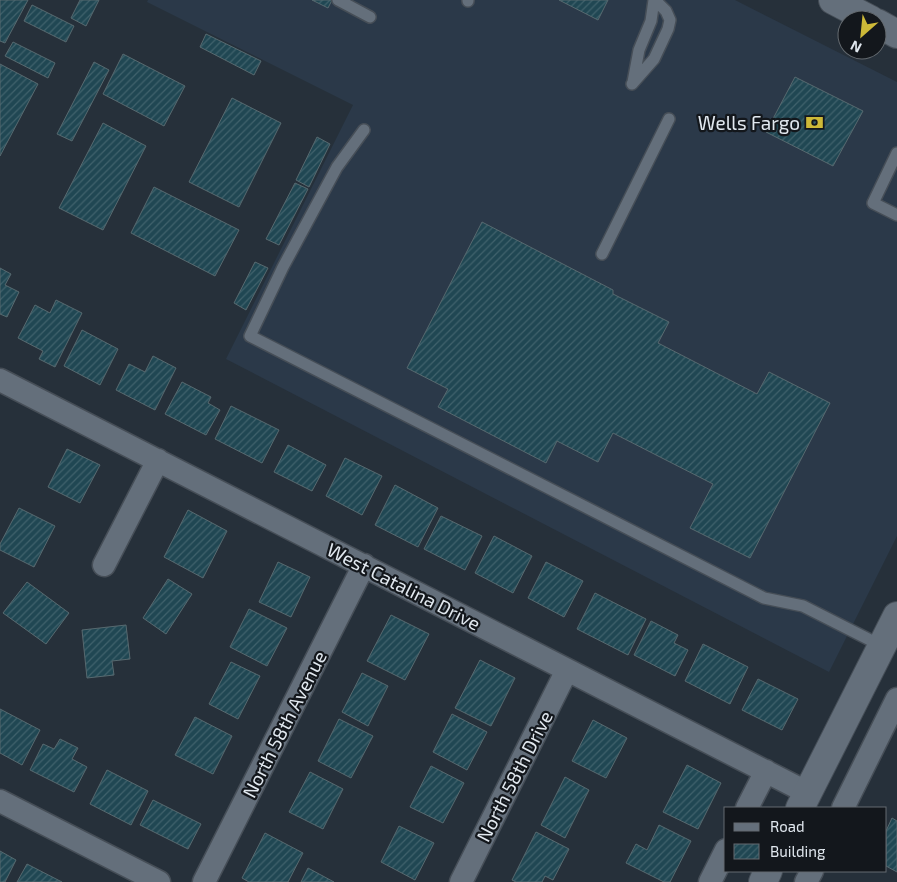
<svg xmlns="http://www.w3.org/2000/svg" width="897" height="882" viewBox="0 0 897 882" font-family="'Exo 2',sans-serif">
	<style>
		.built { fill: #2b3949 }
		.building { fill: url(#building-hatch); stroke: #57696f }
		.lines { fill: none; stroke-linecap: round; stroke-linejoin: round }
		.service-casing { stroke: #464e57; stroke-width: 14 }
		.minor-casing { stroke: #464e57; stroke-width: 25 }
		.secondary-casing { stroke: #464e57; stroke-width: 30 }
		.service { stroke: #646f7b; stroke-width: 11 }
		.minor { stroke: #646f7b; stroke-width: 22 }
		.secondary { stroke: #646f7b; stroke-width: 28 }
		.labels { text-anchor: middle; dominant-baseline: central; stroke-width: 4.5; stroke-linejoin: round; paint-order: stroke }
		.poi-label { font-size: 19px; fill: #e1e8ef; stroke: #13171c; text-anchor: end }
		.street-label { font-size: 19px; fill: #e1e8ef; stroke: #13171c }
	</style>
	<defs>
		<pattern id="building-hatch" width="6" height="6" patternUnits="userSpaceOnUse" patternTransform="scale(1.25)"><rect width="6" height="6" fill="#204753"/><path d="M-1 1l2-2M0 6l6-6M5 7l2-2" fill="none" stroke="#40626c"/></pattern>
	</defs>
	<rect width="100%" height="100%" fill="#26303a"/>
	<path class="built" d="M 148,0 L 735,0 L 897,82 L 897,536 L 829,672 L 226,359 L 353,105 L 147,2 Z"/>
	<path class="building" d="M 0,0 L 28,0 L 5,43 L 0,41 Z
		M 80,0 L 99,0 L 86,26 L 71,18 Z
		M 312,0 L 332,0 L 328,8 Z
		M 559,0 L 608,0 L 598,20 Z
		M 32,5 L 74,26 L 66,42 L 24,21 Z
		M 206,34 L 261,61 L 254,75 L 200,47 Z
		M 13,42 L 55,63 L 48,78 L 5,56 Z
		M 123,54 L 185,86 L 164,126 L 103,94 Z
		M 94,62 L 109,70 L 72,141 L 57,134 Z
		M 0,64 L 38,84 L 0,156 Z
		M 795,77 L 863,111 L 833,166 L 766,132 Z
		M 232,98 L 281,123 L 239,207 L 189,182 Z
		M 103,123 L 146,146 L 103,230 L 59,208 Z
		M 317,137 L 330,144 L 309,187 L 296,180 Z
		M 295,183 L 308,189 L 279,245 L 266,239 Z
		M 154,187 L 239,230 L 215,276 L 131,233 Z
		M 482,222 L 613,290 L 613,294 L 669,322 L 658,343 L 757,394 L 769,372 L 830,403 L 750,558 L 690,528 L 713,484 L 613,433 L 598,462 L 557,441 L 546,463 L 438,407 L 448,389 L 407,368 Z
		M 255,262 L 268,268 L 246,310 L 234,303 Z
		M 0,268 L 11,274 L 5,285 L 19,292 L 7,317 L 0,314 Z
		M 56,300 L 82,313 L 55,367 L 39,359 L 43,351 L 18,338 L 35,305 L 50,313 Z
		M 82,330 L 118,349 L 100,385 L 64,366 Z
		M 153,356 L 176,368 L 155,410 L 116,390 L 129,364 L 145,372 Z
		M 182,382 L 211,397 L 208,403 L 220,410 L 206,435 L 165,414 Z
		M 231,406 L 279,430 L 262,463 L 215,439 Z
		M 288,445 L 326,465 L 312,491 L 274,472 Z
		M 67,449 L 100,465 L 80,503 L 48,487 Z
		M 345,458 L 382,476 L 362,515 L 326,496 Z
		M 395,485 L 438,508 L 418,547 L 375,525 Z
		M 19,508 L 55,526 L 34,567 L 0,550 L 0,544 Z
		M 188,510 L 227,531 L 203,578 L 164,557 Z
		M 441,516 L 482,536 L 465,570 L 424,549 Z
		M 494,536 L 532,556 L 513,593 L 475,573 Z
		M 278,562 L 310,577 L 291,617 L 259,602 Z
		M 546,562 L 583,581 L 564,617 L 528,598 Z
		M 168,579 L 192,594 L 166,634 L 143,618 Z
		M 27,582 L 69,613 L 46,644 L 3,613 Z
		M 595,593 L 646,619 L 628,655 L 577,629 Z
		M 249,609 L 287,628 L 267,666 L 230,647 Z
		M 391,615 L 429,634 L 405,680 L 367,661 Z
		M 651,621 L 678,635 L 674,643 L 688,650 L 675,676 L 634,655 Z
		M 126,625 L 130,659 L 112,661 L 114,675 L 87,678 L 82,630 Z
		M 703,644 L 748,667 L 730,704 L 685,681 Z
		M 480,660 L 515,678 L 491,726 L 455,708 Z
		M 231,662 L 260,676 L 238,719 L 209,704 Z
		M 362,673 L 388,686 L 368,726 L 342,712 Z
		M 758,679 L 798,699 L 782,730 L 742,710 Z
		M 0,709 L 40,730 L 22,765 L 0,753 Z
		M 452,714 L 487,732 L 467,770 L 433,752 Z
		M 195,717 L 232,736 L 213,774 L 175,755 Z
		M 339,719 L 373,736 L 351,778 L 318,761 Z
		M 593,720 L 627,738 L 606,778 L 572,761 Z
		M 60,739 L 78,748 L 72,759 L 87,767 L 74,792 L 30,770 L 43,744 L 54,749 Z
		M 687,765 L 721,783 L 698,829 L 663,812 Z
		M 431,766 L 464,783 L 443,823 L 410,807 Z
		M 107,770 L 148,791 L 131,825 L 90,804 Z
		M 310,772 L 343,789 L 323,829 L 289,812 Z
		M 565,777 L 589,790 L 565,838 L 541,825 Z
		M 153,800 L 201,824 L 188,849 L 140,825 Z
		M 892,818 L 897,821 L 897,872 L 886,866 L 886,831 Z
		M 659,825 L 691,841 L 670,882 L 664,882 L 626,863 L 636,844 L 647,850 Z
		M 399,826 L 434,843 L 415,880 L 381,862 Z
		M 536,832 L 569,849 L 553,880 L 545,876 L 542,882 L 516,882 L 512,880 Z
		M 265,833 L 303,853 L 288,882 L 249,882 L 242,878 Z
		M 0,851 L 16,860 L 5,882 L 0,882 Z
		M 27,864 L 62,882 L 17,882 Z
		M 308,868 L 334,882 L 301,882 Z"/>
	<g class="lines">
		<defs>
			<path id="service" d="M 338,0 L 370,17
				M 468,1 L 468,0
				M 633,82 L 639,50 L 651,21 L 654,0
				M 632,84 L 654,59 L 668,29 L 670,20 L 666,11 L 655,0
				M 364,130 L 337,167 L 283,267 L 250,336 L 764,598 L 803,606 L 882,646
				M 897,153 L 873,203 L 897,215
				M 602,254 L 669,119"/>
			<path id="minor" d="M 0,380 L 808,793
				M 104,565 L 158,460
				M 0,801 L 159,882
				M 747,808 L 766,771
				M 843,808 L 897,699
				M 204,882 L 364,565
				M 461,882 L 567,670
				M 710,882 L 726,850
				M 806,882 L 812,871"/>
			<path id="secondary" d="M 833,0 L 871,20
				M 877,23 L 897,34
				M 800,808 L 897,616
				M 763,882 L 768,871"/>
		</defs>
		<use href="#service" class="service-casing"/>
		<use href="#minor" class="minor-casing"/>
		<use href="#secondary" class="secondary-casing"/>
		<use href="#service" class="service"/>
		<use href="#minor" class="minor"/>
		<use href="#secondary" class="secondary"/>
	</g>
	<defs>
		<symbol id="bank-bare" viewBox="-9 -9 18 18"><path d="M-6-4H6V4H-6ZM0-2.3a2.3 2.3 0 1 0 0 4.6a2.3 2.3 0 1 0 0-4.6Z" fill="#cdb938" stroke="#13171c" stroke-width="2.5" paint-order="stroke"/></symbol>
	</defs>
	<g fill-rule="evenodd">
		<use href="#bank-bare" x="802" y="110" width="25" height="25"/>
	</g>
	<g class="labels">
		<g class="poi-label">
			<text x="800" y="122">Wells Fargo</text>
		</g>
		<g class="street-label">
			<text transform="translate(404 586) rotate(27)">West Catalina Drive</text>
			<text transform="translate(284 724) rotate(-63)">North 58th Avenue</text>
			<text transform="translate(514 776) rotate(-63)">North 58th Drive</text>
		</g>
	</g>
	<rect x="724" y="807" width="162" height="65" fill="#13171c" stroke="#656b70"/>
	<rect x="734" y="823" width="25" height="8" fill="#646f7b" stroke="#656b70"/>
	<text x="770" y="832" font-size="15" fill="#e1e8ef">Road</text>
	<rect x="734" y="844" width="25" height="15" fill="url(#building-hatch)" stroke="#656b70"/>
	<text x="770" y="857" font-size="15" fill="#e1e8ef">Building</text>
	<g transform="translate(862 35) rotate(207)"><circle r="24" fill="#13171c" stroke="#656b70"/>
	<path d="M0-4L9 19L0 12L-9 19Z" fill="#cdb938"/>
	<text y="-8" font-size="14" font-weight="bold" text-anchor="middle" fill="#e1e8ef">N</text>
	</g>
</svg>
